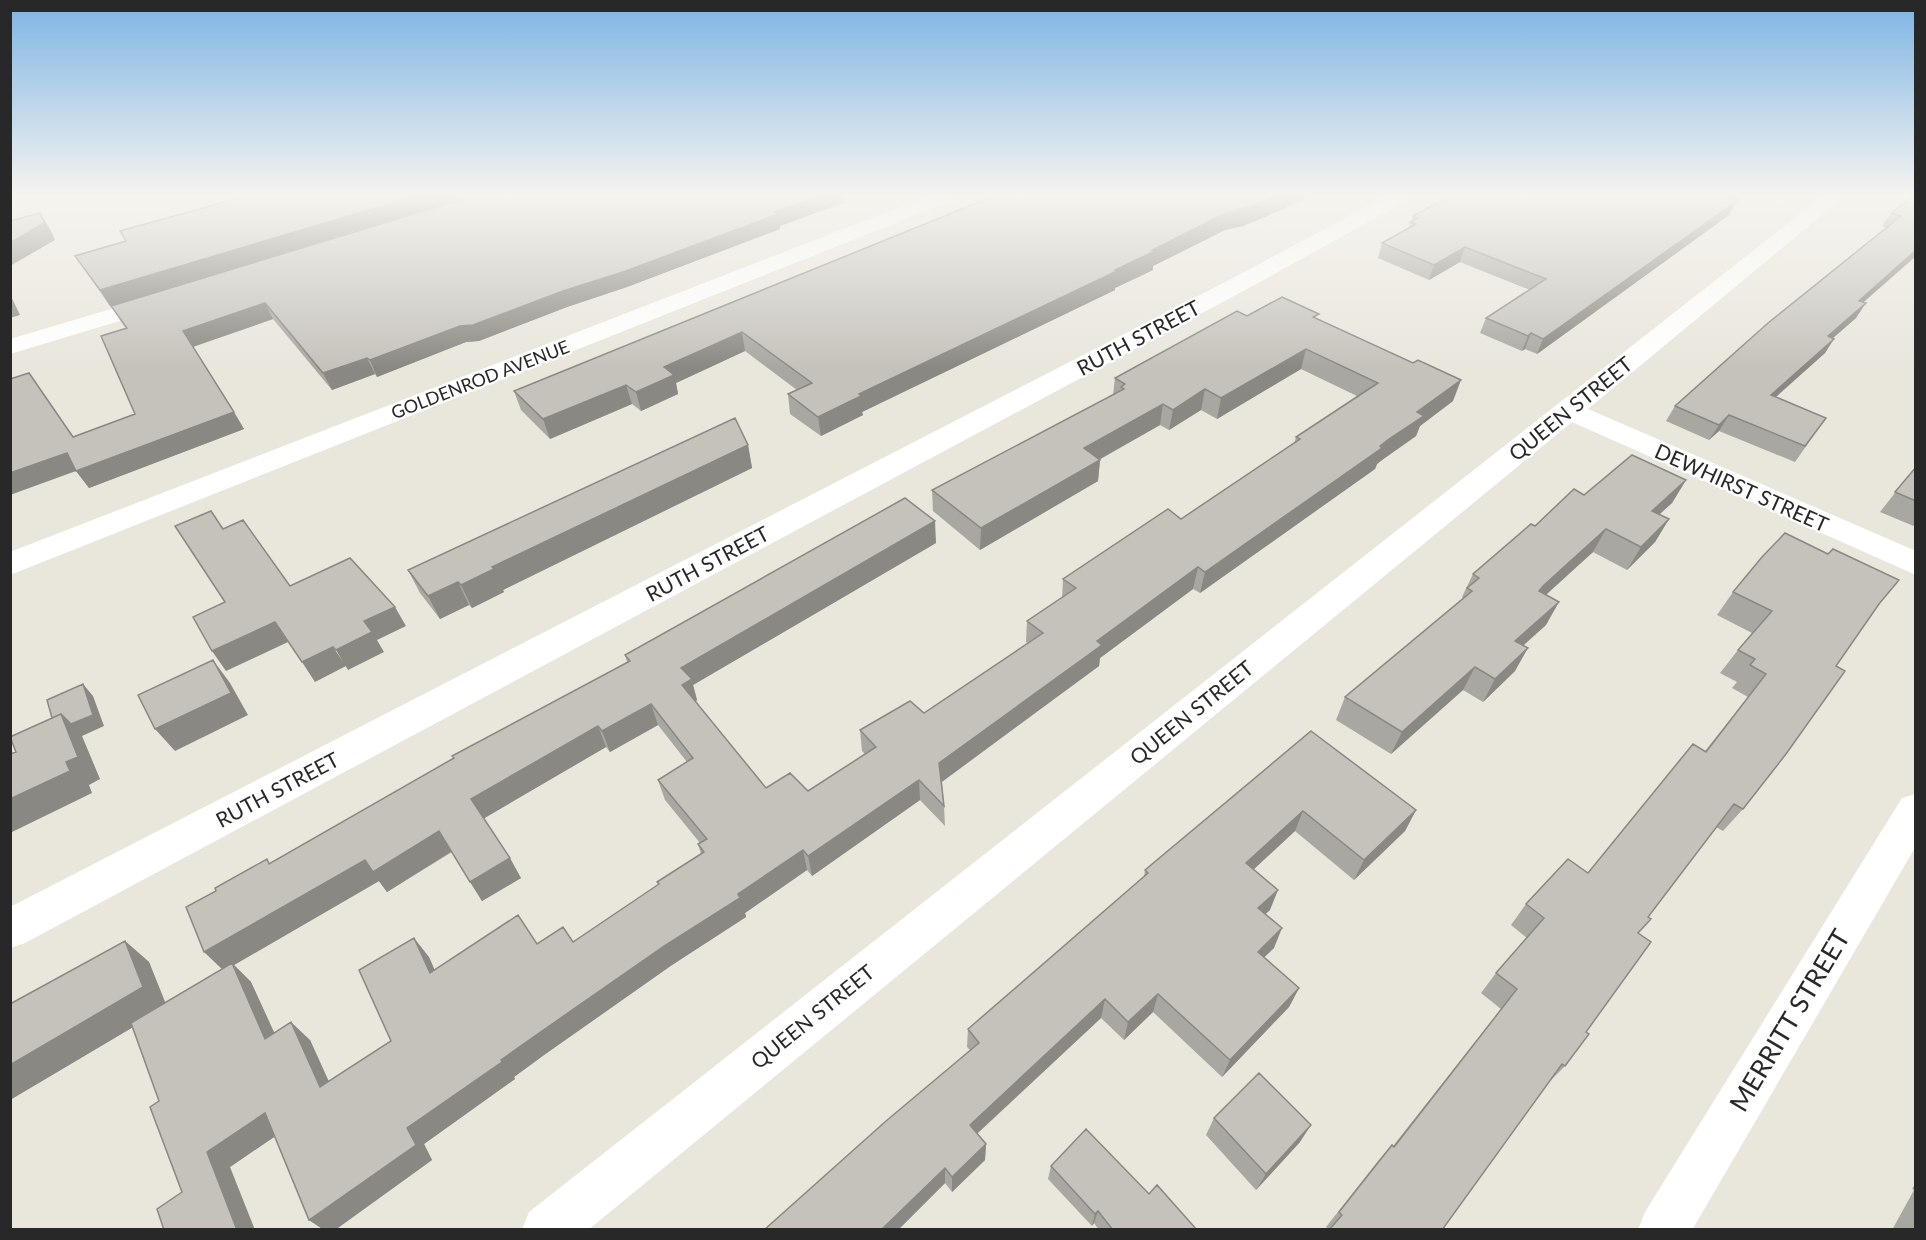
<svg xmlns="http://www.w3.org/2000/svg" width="1926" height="1240" viewBox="0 0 1926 1240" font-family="Lato,sans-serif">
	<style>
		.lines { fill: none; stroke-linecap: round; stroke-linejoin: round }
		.street { fill: #fff; fill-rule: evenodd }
		.secondary { fill: #fff; fill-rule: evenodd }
		.wall { fill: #a9a7a1; fill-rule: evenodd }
		.shaded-wall { fill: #898883 }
		.building { fill: #c4c2bb; stroke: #898883; stroke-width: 1.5 }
		.labels { text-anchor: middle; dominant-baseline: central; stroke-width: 4.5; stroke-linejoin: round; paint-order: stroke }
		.far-street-label { font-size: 18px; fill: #282828; stroke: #fff }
		.street-label { font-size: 21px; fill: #282828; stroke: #fff }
		.near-street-label { font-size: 26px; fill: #282828; stroke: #fff }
	</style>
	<rect width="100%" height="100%" fill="#e9e6dc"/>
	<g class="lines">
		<path class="street" d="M 931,195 L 959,195 L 956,199 L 10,575 L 10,552 Z
			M 1388,195 L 1413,195 L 1410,199 L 1247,289 L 25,943 L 10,948 L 10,907 L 1231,279 Z
			M 1824,195 L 1846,195 L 1588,409 L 1916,551 L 1916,575 L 1572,422 L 588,1230 L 522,1230 L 529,1212 Z
			M 1916,794 L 1916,846 L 1692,1230 L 1638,1230 L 1645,1212 L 1902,798 Z"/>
		<path class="secondary" d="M 158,295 L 166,297 L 170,302 L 166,307 L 10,354 L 10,339 Z"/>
	</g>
	<path class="wall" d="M 250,195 L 473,195 L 110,306 L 75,256 L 126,241 Z
		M 476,195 L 844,195 L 845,202 L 780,226 L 780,229 L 627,287 L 567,307 L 479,341 L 466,342 L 377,377 L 375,374 L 332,390 L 273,319 L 193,347 L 244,429 L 89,488 L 76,471 L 29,373 L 73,437 L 135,414 L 126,329 L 111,306 Z
		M 996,195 L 1313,195 L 1283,209 L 1243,226 L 1225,230 L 1153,266 L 1153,270 L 1115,288 L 1115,290 L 862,412 L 863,415 L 821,436 L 790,414 L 788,394 L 797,390 L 745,351 L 676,383 L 678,394 L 641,411 L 632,404 L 550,439 L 521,410 L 514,391 Z
		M 1461,195 L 1747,195 L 1736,202 L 1729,215 L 1537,354 L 1525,349 L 1522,351 L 1480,333 L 1486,318 L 1530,290 L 1460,262 L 1429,280 L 1378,258 L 1382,243 L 1408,229 L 1413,216 Z
		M 1916,195 L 1916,256 L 1863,302 L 1856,318 L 1833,338 L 1825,353 L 1776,397 L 1826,418 L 1795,462 L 1719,431 L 1709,440 L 1666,421 L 1675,406 L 1886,228 L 1882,226 L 1891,213 Z
		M 1247,316 L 1317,319 L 1453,401 L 1420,426 L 1416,436 L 1382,460 L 1377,464 L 1375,469 L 1200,593 L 1193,589 L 1100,658 L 1099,666 L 942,782 L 944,806 L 945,826 L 920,800 L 812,876 L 807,870 L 745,913 L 746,917 L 672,965 L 544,1055 L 514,1077 L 515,1079 L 424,1144 L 432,1160 L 335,1230 L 324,1230 L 309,1220 L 275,1136 L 230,1167 L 182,1192 L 159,1101 L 133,1027 L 10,1100 L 10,1004 L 125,941 L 149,962 L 165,1002 L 222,969 L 270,863 L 627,662 L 625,655 L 936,543 L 693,685 L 697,700 L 696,702 L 766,788 L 808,791 L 865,754 L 862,751 L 860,730 L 924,713 L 1028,643 L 1026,642 L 1027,621 L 1062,598 L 1063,579 L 1181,519 L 1294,444 L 1296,437 L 1357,396 L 1301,369 L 1217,419 L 1201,410 L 1169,430 L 1160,425 L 1099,460 L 1100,460 L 1098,481 L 980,550 L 933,511 L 932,490 L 1113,395 L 1115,378 ZM 658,725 L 687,762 L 658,780 L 665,800 L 700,843 L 698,844 L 701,854 L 657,882 L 659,885 L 573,942 L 537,944 L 434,970 L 429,957 L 391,1041 L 329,1082 L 310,1040 L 274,1033 L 251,982 L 234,965 L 379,881 L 387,892 L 452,852 L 482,901 L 521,878 L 484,818 L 606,747 L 610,752 Z
		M 748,445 L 752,468 L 503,590 L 504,592 L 472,608 L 469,605 L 440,619 L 420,593 L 408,570 Z
		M 1916,466 L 1916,527 L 1880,512 Z
		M 1686,480 L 1672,503 L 1659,514 L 1669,519 L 1655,542 L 1627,570 L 1593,552 L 1546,595 L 1546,625 L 1523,646 L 1515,671 L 1483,702 L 1463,690 L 1391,754 L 1336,720 L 1345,697 L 1462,599 L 1463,598 L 1462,597 L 1473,574 L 1535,526 L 1584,495 Z
		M 1733,592 L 1879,604 L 1836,666 L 1743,809 L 1723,831 L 1716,827 L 1648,917 L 1638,933 L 1586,1032 L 1565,1066 L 1552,1079 L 1328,1230 L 1326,1227 L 1378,1161 L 1392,1145 L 1393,1146 L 1501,1009 L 1481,993 L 1496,973 L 1527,938 L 1511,925 L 1526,904 L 1588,873 L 1705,751 L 1748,697 L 1732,688 L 1737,682 L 1720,673 L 1738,650 L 1752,633 L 1717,615 Z
		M 1311,731 L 1416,810 L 1405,831 L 1354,880 L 1295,831 L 1254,869 L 1270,910 L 1265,914 L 1274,948 L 1264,957 L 1299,988 L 1289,1007 L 1222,1077 L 1153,1012 L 1124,1040 L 1101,1018 L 977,1134 L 986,1144 L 985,1160 L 952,1192 L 945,1183 L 898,1230 L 764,1230 L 970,1050 L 967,1047 L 968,1029 L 1144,877 L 1145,870 Z
		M 1214,1118 L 1300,1142 L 1256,1190 L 1206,1135 Z
		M 1051,1166 L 1149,1194 L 1197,1230 L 1099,1230 L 1094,1223 L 1092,1226 L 1048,1179 Z
		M 1916,1182 L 1916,1230 L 1892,1230 L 1914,1190 L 1912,1189 Z"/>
	<path class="shaded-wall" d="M 419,195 L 473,195 L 110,306 L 100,290 Z
		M 824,195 L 844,195 L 845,202 L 780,226 L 780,229 L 627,287 L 567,307 L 479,341 L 466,342 L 377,377 L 370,360 L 460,326 Z
		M 1280,195 L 1313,195 L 1283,209 L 1243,226 L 1225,230 L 1153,266 L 1153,270 L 1115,288 L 1115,290 L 862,412 L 863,415 L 821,436 L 818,417 L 859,394 L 1115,270 L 1152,250 L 1228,212 Z
		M 1733,195 L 1747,195 L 1736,202 L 1729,215 L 1537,354 L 1543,339 Z
		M 40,213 L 50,229 L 55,240 L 10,266 L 10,243 Z
		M 1465,247 L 1460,262 L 1429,280 L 1434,265 Z
		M 1916,250 L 1916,256 L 1849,315 L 1859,301 Z
		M 10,294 L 20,315 L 10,318 Z
		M 265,303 L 273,319 L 192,347 L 183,331 Z
		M 1866,303 L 1856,318 L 1818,351 L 1828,336 Z
		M 742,332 L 745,351 L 676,383 L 678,394 L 641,411 L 636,392 L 664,367 Z
		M 1531,333 L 1525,349 L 1522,351 L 1528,336 Z
		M 1834,339 L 1825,353 L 1761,410 L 1771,395 Z
		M 1306,349 L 1301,369 L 1217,419 L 1221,398 Z
		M 367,358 L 375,374 L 332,390 L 323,373 Z
		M 1461,380 L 1453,401 L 1420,426 L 1416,436 L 1382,460 L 1377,464 L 1375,469 L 1200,593 L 1205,572 L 1380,446 L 1417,412 Z
		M 626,385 L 632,404 L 550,439 L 543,419 Z
		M 1205,389 L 1201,410 L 1169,430 L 1173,410 Z
		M 1163,404 L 1160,425 L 1082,469 L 1084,448 Z
		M 234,412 L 244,429 L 89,488 L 76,471 L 10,495 L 10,473 L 67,453 Z
		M 1729,415 L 1719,431 L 1709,440 L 1719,425 Z
		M 748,445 L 752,468 L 503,590 L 504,592 L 472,608 L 461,585 L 492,567 Z
		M 1100,460 L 1098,481 L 980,550 L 981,528 Z
		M 1686,480 L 1672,503 L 1638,534 L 1652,511 Z
		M 1669,519 L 1655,542 L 1627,570 L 1641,547 Z
		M 935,521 L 936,543 L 693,685 L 697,700 L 688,706 L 682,685 L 681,668 Z
		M 1606,529 L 1593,552 L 1530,609 L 1539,591 L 1543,586 Z
		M 1198,567 L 1193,589 L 1100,658 L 1099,666 L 940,783 L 939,763 L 1097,641 Z
		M 458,582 L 469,605 L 440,619 L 428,596 Z
		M 1559,602 L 1546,625 L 1502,664 L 1515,641 Z
		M 395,607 L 406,626 L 377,640 L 384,652 L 348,670 L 336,650 L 364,621 Z
		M 275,622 L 288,642 L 226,671 L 212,651 Z
		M 333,647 L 346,666 L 315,682 L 302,662 Z
		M 1528,648 L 1515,671 L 1483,702 L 1495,679 Z
		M 213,660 L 230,683 L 248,715 L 175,751 L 155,729 Z
		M 1475,667 L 1463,690 L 1391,754 L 1402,732 Z
		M 83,684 L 93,696 L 104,726 L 82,736 L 100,779 L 89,785 L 92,793 L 10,833 L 10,799 L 66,762 L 61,714 Z
		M 651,704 L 658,725 L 610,752 L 602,731 Z
		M 598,726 L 606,747 L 483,819 L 471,799 Z
		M 919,780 L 920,800 L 812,876 L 808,856 Z
		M 1416,810 L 1405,831 L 1354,880 L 1364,860 Z
		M 1303,811 L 1295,831 L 1239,883 L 1246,863 Z
		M 439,831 L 452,851 L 387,892 L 379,881 L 234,965 L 251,982 L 285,1056 L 265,1039 L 224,971 L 204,952 L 365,860 Z
		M 803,850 L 807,870 L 745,913 L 746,917 L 672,965 L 544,1055 L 514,1077 L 515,1079 L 424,1144 L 432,1160 L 335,1230 L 324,1230 L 309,1220 L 407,1128 L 532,1038 L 738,894 Z
		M 510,858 L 521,878 L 482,901 L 470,882 Z
		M 1278,890 L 1270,910 L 1250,928 L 1258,908 Z
		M 1282,928 L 1274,948 L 1250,971 L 1258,952 Z
		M 414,938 L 429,957 L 444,991 L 430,973 Z
		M 125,941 L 149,962 L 167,1007 L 10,1100 L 10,1065 Z
		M 1299,988 L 1289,1007 L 1222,1077 L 1230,1060 Z
		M 1158,994 L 1153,1012 L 1124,1040 L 1128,1022 Z
		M 1105,999 L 1101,1018 L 969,1141 L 970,1125 Z
		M 291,1022 L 310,1040 L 339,1104 L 320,1087 Z
		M 265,1113 L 286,1129 L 230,1167 L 255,1230 L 237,1230 L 207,1152 Z
		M 1311,1125 L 1300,1142 L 1256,1190 L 1266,1174 Z
		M 986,1144 L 985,1160 L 952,1192 L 952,1177 Z
		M 945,1168 L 945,1183 L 898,1230 L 881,1230 Z
		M 1098,1211 L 1094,1223 L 1092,1226 L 1095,1214 Z"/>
	<path class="building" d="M 250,195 L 419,195 L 100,290 L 75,256 L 126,241 L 120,231 Z
		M 476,195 L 824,195 L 774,212 L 778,214 L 623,272 L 563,291 L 473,325 L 460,326 L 370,360 L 367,358 L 323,373 L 265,303 L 183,331 L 234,412 L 76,471 L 67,453 L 10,473 L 10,379 L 29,373 L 73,437 L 135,414 L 101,336 L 127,328 L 111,306 Z
		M 996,195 L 1280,195 L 1246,208 L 1228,212 L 1152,250 L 1155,251 L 1115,270 L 1117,271 L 859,394 L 861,396 L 818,417 L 788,394 L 812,383 L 742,332 L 664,367 L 674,375 L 636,392 L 626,385 L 543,419 L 514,391 Z
		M 1452,195 L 1733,195 L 1728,198 L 1737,201 L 1543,339 L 1531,333 L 1528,336 L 1486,318 L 1546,279 L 1465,247 L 1434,265 L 1382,243 L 1416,224 L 1410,222 L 1418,218 L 1413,216 Z
		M 1915,195 L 1916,250 L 1859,301 L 1866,303 L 1828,336 L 1834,339 L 1771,395 L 1826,418 L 1805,446 L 1729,415 L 1719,425 L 1675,406 L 1768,323 L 1901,216 L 1891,213 Z
		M 40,213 L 44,223 L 10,243 L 10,221 Z
		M 1282,297 L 1319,314 L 1313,317 L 1413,363 L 1418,360 L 1461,380 L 1417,412 L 1424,416 L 1389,439 L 1380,446 L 1382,448 L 1205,572 L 1198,567 L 1097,641 L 1102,645 L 939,763 L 944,806 L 919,780 L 808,856 L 803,850 L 738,894 L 740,898 L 664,946 L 532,1038 L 501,1060 L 502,1062 L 407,1128 L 416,1145 L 309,1220 L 265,1113 L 207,1152 L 237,1230 L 164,1230 L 157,1209 L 182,1192 L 150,1107 L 159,1101 L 131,1023 L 232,963 L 265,1039 L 291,1022 L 320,1087 L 391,1041 L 359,970 L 414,938 L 430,973 L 518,915 L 537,944 L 563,927 L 573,942 L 659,884 L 657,882 L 704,852 L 698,844 L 707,839 L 658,780 L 693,758 L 651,704 L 602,731 L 598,726 L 471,799 L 510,858 L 470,882 L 439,831 L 373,872 L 365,860 L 204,952 L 186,907 L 216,891 L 215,888 L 267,859 L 269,864 L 454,758 L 452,756 L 630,661 L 625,655 L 905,498 L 935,521 L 681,668 L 692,679 L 682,685 L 766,788 L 790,773 L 808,791 L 876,747 L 860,730 L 910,701 L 924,713 L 1043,633 L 1027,621 L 1076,588 L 1063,579 L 1168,509 L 1181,519 L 1300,439 L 1296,437 L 1378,383 L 1306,349 L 1221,398 L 1205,389 L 1173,410 L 1163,404 L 1084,448 L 1100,460 L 981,528 L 932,490 L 1124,389 L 1121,387 L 1125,384 L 1115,378 L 1237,311 L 1247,316 Z
		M 735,418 L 748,445 L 492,567 L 494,569 L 461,585 L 458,582 L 428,596 L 408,570 Z
		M 1632,455 L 1686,480 L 1652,511 L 1669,519 L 1641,547 L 1606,529 L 1543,586 L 1539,591 L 1559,602 L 1515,641 L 1528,648 L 1495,679 L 1475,667 L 1402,732 L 1345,697 L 1472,591 L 1467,588 L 1479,578 L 1473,574 L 1531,524 L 1535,526 L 1574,489 L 1584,495 Z
		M 1916,467 L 1916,501 L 1895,492 Z
		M 211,511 L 223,529 L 243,520 L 290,586 L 350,558 L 395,607 L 364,621 L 372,632 L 336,650 L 333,647 L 302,662 L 275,622 L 212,651 L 193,617 L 225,602 L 175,526 Z
		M 1785,533 L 1828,554 L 1833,549 L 1899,580 L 1879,604 L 1836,666 L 1845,671 L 1786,754 L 1743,809 L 1734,804 L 1648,917 L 1651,919 L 1638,933 L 1651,942 L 1586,1032 L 1589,1034 L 1565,1066 L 1562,1064 L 1442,1230 L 1329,1230 L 1342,1215 L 1339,1212 L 1392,1145 L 1394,1147 L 1517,989 L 1496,973 L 1544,918 L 1526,904 L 1568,859 L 1588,873 L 1693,744 L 1706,752 L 1766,674 L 1750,665 L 1755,659 L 1738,650 L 1772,611 L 1733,592 L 1762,557 Z
		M 213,660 L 231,693 L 155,729 L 138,695 Z
		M 83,684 L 93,715 L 71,724 L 61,714 L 52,718 L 47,700 Z
		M 61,714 L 78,757 L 66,762 L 70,771 L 10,799 L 10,754 L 16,752 L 10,737 Z
		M 1311,731 L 1416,810 L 1364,860 L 1303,811 L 1246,863 L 1278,890 L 1258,908 L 1282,928 L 1258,952 L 1299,988 L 1230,1060 L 1158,994 L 1128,1022 L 1105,999 L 970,1125 L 986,1144 L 952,1177 L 945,1168 L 881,1230 L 764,1230 L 886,1121 L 979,1043 L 968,1029 L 1148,873 L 1145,870 Z
		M 125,941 L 143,987 L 10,1065 L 10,1004 Z
		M 1259,1073 L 1311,1125 L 1266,1174 L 1214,1118 Z
		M 1086,1129 L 1149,1194 L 1157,1185 L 1197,1230 L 1113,1230 L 1098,1211 L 1095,1214 L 1051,1166 Z"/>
	<linearGradient id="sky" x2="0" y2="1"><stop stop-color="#7cb4e4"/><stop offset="0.53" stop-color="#f5f4ef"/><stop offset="1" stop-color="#f5f4ef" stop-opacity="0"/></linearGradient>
	<rect width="1926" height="368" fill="url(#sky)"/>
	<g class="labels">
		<g class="far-street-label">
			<text transform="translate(480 379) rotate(-21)">GOLDENROD AVENUE</text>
		</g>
		<g class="street-label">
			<text transform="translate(1138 337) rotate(-28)">RUTH STREET</text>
			<text transform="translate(1570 408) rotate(-39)">QUEEN STREET</text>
			<text transform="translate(1742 487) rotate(24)">DEWHIRST STREET</text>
			<text transform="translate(707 563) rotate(-28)">RUTH STREET</text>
			<text transform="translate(1191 712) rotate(-39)">QUEEN STREET</text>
			<text transform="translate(277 789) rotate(-28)">RUTH STREET</text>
			<text transform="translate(812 1016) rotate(-39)">QUEEN STREET</text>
		</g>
		<g class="near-street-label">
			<text transform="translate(1789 1020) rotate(-59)">MERRITT STREET</text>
		</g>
	</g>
	<rect width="1926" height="1240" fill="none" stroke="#282828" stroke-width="24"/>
</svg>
